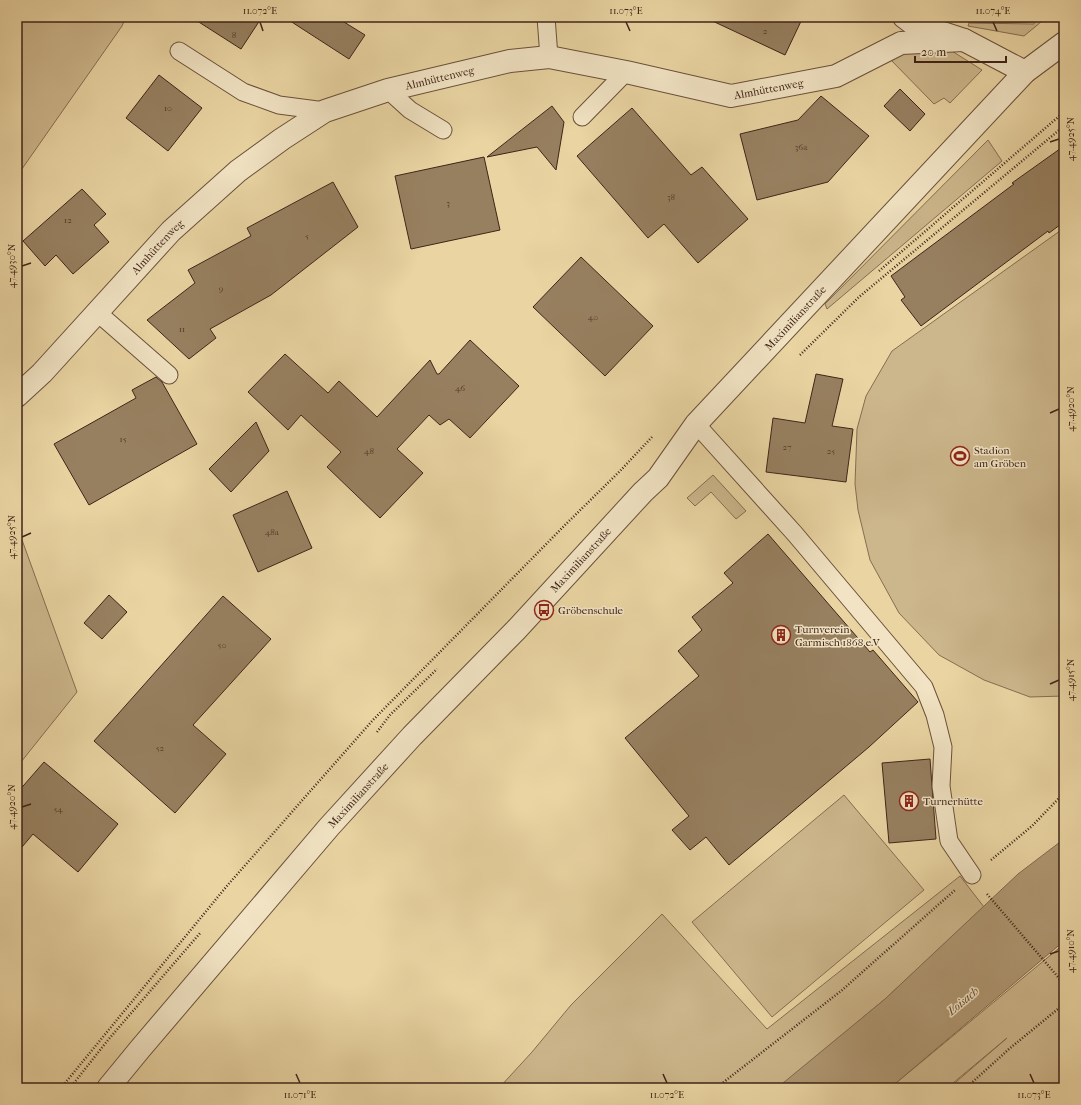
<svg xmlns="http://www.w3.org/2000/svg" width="1081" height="1105" viewBox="0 0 1081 1105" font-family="'IM FELL French Canon',serif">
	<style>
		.green { fill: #ccb68b; stroke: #866d52 }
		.water { fill: #af9873; stroke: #826a4f }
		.building { fill: #978060; stroke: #3f2419 }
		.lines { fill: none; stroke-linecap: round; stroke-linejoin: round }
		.lane-casing { stroke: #6a503b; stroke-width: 19 }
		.street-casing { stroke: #6a503b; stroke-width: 24 }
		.path { stroke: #3f2419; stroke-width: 2.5; stroke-dasharray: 1 2; stroke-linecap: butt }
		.lane { stroke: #f1e3c3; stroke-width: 17 }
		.street { stroke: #f1e3c3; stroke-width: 22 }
		.ticks { fill: none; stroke: #3f2419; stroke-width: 1.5 }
		.labels { text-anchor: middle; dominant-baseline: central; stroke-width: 3; stroke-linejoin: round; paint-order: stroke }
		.number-label { font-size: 9px; fill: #553b2b }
		.street-label { font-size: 11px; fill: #3f2419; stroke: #f1e3c3 }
		.poi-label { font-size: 11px; fill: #3f2419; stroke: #f1e3c3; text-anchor: start }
		.water-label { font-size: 12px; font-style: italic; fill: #614734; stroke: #f1e3c3 }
		.neatline { fill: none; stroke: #3f2419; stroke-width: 1.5 }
		.ticks-label { font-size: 10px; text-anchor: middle; fill: #3f2419 }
	</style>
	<rect width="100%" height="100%" fill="#e9d4a2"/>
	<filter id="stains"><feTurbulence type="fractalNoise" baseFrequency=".005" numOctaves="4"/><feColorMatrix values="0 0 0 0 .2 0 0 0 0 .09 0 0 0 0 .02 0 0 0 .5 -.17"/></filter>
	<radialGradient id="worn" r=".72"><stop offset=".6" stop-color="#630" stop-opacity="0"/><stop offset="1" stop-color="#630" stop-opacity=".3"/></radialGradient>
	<path class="green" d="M 17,17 L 126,17 L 122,26 L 17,176 Z
		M 1035,17 L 1047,17 L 1024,36 L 968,26 L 969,23 L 1034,24 Z
		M 944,46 L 982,70 L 950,103 L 944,98 L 934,104 L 889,58 L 904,48 Z
		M 988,140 L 1002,161 L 827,309 L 825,304 Z
		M 1064,228 L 1064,696 L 1030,697 L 984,680 L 939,655 L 899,613 L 870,560 L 858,510 L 855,484 L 857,429 L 866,396 L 892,351 Z
		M 713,475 L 746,511 L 736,519 L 711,492 L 695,506 L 687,498 Z
		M 17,526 L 77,692 L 17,767 Z
		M 844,795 L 924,890 L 772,1017 L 692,922 Z
		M 960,876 L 984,907 L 885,999 L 779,1088 L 499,1088 L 532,1052 L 571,1005 L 662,914 L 767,1029 Z
		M 1064,944 L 1064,1088 L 949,1088 L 1007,1038 L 947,1088 L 890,1088 Z"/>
	<path class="water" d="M 968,17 L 1035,17 L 1035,22 L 1001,23 L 968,22 Z
		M 1064,839 L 1064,941 L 890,1088 L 777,1088 L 885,999 L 1018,874 Z"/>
	<path class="building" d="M 191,17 L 262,17 L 241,49 Z
		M 284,17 L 336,17 L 365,35 L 349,59 Z
		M 704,17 L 803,17 L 785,55 Z
		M 159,75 L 202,108 L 168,151 L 126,118 Z
		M 900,89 L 925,114 L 910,131 L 884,106 Z
		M 821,96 L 869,136 L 828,182 L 757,200 L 740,134 L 798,120 Z
		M 552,106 L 564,122 L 556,170 L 537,147 L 487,157 Z
		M 632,108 L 691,175 L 702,167 L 748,219 L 698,263 L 664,224 L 648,238 L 577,156 Z
		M 1064,146 L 1064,222 L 1049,233 L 1048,231 L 921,326 L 901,300 L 905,297 L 891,276 L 1014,184 L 1012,183 Z
		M 484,157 L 500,230 L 411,249 L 395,176 Z
		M 333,182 L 358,227 L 271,295 L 210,329 L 216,338 L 189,359 L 147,320 L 195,283 L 188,270 L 251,236 L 247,228 Z
		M 82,189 L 106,214 L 94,225 L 109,242 L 73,274 L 56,255 L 45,266 L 23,241 Z
		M 581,257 L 653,326 L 605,376 L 533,307 Z
		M 470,340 L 519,386 L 470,438 L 449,419 L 440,425 L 429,415 L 397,449 L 423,473 L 380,518 L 327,467 L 341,452 L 301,415 L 288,430 L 248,392 L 285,354 L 328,393 L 339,381 L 377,417 L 430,360 L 437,374 L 439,374 Z
		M 816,374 L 843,379 L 832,426 L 853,429 L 846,482 L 766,472 L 773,418 L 805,423 Z
		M 156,377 L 162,382 L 197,444 L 89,505 L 54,444 L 136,398 L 132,390 Z
		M 256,422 L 269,451 L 231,492 L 209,469 Z
		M 287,491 L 312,548 L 258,572 L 233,515 Z
		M 768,534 L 870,652 L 873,650 L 918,702 L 869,747 L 729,865 L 706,837 L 690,850 L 672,830 L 689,816 L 625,738 L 699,676 L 678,651 L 702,630 L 692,617 L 733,583 L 724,573 Z
		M 109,595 L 127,612 L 102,639 L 84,623 Z
		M 223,596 L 271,639 L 193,725 L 226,754 L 175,813 L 94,741 Z
		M 930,759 L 936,839 L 889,843 L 882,763 Z
		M 44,762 L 118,824 L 78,872 L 33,834 L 17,853 L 17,793 Z"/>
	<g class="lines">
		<defs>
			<path id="lane" d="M 546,17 L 549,57
				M 179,51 L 243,92 L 279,105 L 325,111
				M 388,90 L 410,110 L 443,130
				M 582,117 L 626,72
				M 98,313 L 169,375
				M 696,424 L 795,534 L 924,687 L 935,715 L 943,747 L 941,786 L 949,841 L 972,875"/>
			<g id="street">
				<path d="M 904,17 L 912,23 L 964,40 L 1025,72"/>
				<path id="s1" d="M 17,396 L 42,373 L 171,231 L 238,171 L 282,139 L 325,111 L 388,90 L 510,61 L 549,57 L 626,72 L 731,96 L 836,76 L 901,43 L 964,40"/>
				<path id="s2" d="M 108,1088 L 140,1049 L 329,827 L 412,736 L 516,630 L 643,492 L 658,478 L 696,424 L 1025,72 L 1064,43"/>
			</g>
		</defs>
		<use href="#lane" class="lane-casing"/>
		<use href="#street" class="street-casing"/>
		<path class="path" d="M 879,271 L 1064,112
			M 800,355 L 859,297 L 1064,126
			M 377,732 L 390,715 L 437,669
			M 991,860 L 1032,826 L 1064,793
			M 987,894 L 1064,984
			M 61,1088 L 226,887 L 372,721 L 564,526 L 620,471 L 652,437
			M 70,1088 L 108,1040 L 201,932
			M 716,1088 L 841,991 L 955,890
			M 966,1088 L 1009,1049 L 1064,1004"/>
		<use href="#lane" class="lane"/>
		<use href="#street" class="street"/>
	</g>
	<path class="ticks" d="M 260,22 L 263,31M 626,22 L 630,31M 993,22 L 997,31M 1050,142 L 1059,139M 22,266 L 31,263M 1050,413 L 1059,409M 22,537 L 31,533M 1050,684 L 1059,680M 22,807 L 31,804M 1050,954 L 1059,951M 296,1074 L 300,1083M 663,1074 L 667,1083M 1030,1074 L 1034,1083"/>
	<defs>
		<symbol id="stadium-ring" viewBox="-11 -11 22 22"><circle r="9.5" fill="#f1e3c3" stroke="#8f2418" stroke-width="1.5"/><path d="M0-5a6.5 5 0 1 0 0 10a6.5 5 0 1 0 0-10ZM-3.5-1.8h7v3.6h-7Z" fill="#8f2418"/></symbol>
		<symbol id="bus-ring" viewBox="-11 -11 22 22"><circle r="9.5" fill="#f1e3c3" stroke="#8f2418" stroke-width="1.5"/><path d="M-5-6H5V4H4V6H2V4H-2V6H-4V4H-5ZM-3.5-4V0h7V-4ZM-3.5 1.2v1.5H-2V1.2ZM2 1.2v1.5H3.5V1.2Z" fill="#8f2418"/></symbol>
		<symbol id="building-ring" viewBox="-11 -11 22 22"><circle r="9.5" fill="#f1e3c3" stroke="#8f2418" stroke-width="1.5"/><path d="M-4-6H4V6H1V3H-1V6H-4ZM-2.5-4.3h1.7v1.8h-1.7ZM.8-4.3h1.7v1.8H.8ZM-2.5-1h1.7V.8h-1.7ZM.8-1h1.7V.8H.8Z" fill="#8f2418"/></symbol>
	</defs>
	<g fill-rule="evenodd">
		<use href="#stadium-ring" x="949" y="445" width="22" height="22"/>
		<use href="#bus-ring" x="533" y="599" width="22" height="22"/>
		<use href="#building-ring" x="770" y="624" width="22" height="22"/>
		<use href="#building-ring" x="898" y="790" width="22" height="22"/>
	</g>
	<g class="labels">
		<g class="number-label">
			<text x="765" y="31">2</text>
			<text x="234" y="35">8</text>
			<text x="168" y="108">10</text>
			<text x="801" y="147">36a</text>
			<text x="671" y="197">38</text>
			<text x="448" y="203">3</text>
			<text x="68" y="220">12</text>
			<text x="307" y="236">5</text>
			<text x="221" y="288">9</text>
			<text x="593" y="317">40</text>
			<text x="182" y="329">11</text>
			<text x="460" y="388">46</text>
			<text x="123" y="439">15</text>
			<text x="787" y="447">27</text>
			<text x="369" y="451">48</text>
			<text x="831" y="451">25</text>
			<text x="272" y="532">48a</text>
			<text x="222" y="645">50</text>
			<text x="160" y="748">52</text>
			<text x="58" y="809">54</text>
		</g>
		<g class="street-label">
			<text stroke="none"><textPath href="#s1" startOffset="541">Almhüttenweg</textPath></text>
			<text stroke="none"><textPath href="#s1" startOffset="877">Almhüttenweg</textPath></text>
			<text stroke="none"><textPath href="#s1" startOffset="205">Almhüttenweg</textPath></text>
			<text stroke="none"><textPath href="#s2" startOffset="1033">Maximilianstraße</textPath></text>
			<text stroke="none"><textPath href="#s2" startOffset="709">Maximilianstraße</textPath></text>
			<text stroke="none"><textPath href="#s2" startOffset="385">Maximilianstraße</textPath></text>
		</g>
		<g class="poi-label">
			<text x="974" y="450">Stadion<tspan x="974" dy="13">am Gröben</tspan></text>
			<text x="558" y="610">Gröbenschule</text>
			<text x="795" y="629">Turnverein<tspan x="795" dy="13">Garmisch 1868 e.V</tspan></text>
			<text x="923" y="801">Turnerhütte</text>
		</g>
		<g class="water-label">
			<text transform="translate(963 1001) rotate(-40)">Loisach</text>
		</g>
	</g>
	<rect width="1081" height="1105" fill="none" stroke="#e9d4a2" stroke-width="44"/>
	<path d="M915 56v6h91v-6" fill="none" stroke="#3f2419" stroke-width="2"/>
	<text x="921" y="56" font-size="12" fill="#3f2419" stroke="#f1e3c3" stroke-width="3" paint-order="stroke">20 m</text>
	<rect x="22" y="22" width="1037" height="1061" class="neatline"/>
	<g class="ticks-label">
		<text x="260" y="14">11.072°E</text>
		<text x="626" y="14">11.073°E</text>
		<text x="993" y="14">11.074°E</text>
		<text transform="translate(1070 139) rotate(-90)" y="4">47.4925°N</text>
		<text transform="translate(11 266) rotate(-90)" y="4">47.4930°N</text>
		<text transform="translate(1070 409) rotate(-90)" y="4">47.4920°N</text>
		<text transform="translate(11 537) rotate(-90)" y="4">47.4925°N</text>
		<text transform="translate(1070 680) rotate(-90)" y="4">47.4915°N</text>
		<text transform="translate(11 807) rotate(-90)" y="4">47.4920°N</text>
		<text transform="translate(1070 951) rotate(-90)" y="4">47.4910°N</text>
		<text x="300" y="1098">11.071°E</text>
		<text x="667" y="1098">11.072°E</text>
		<text x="1034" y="1098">11.073°E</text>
	</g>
	<rect width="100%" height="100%" filter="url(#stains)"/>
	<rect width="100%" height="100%" fill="url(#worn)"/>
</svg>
